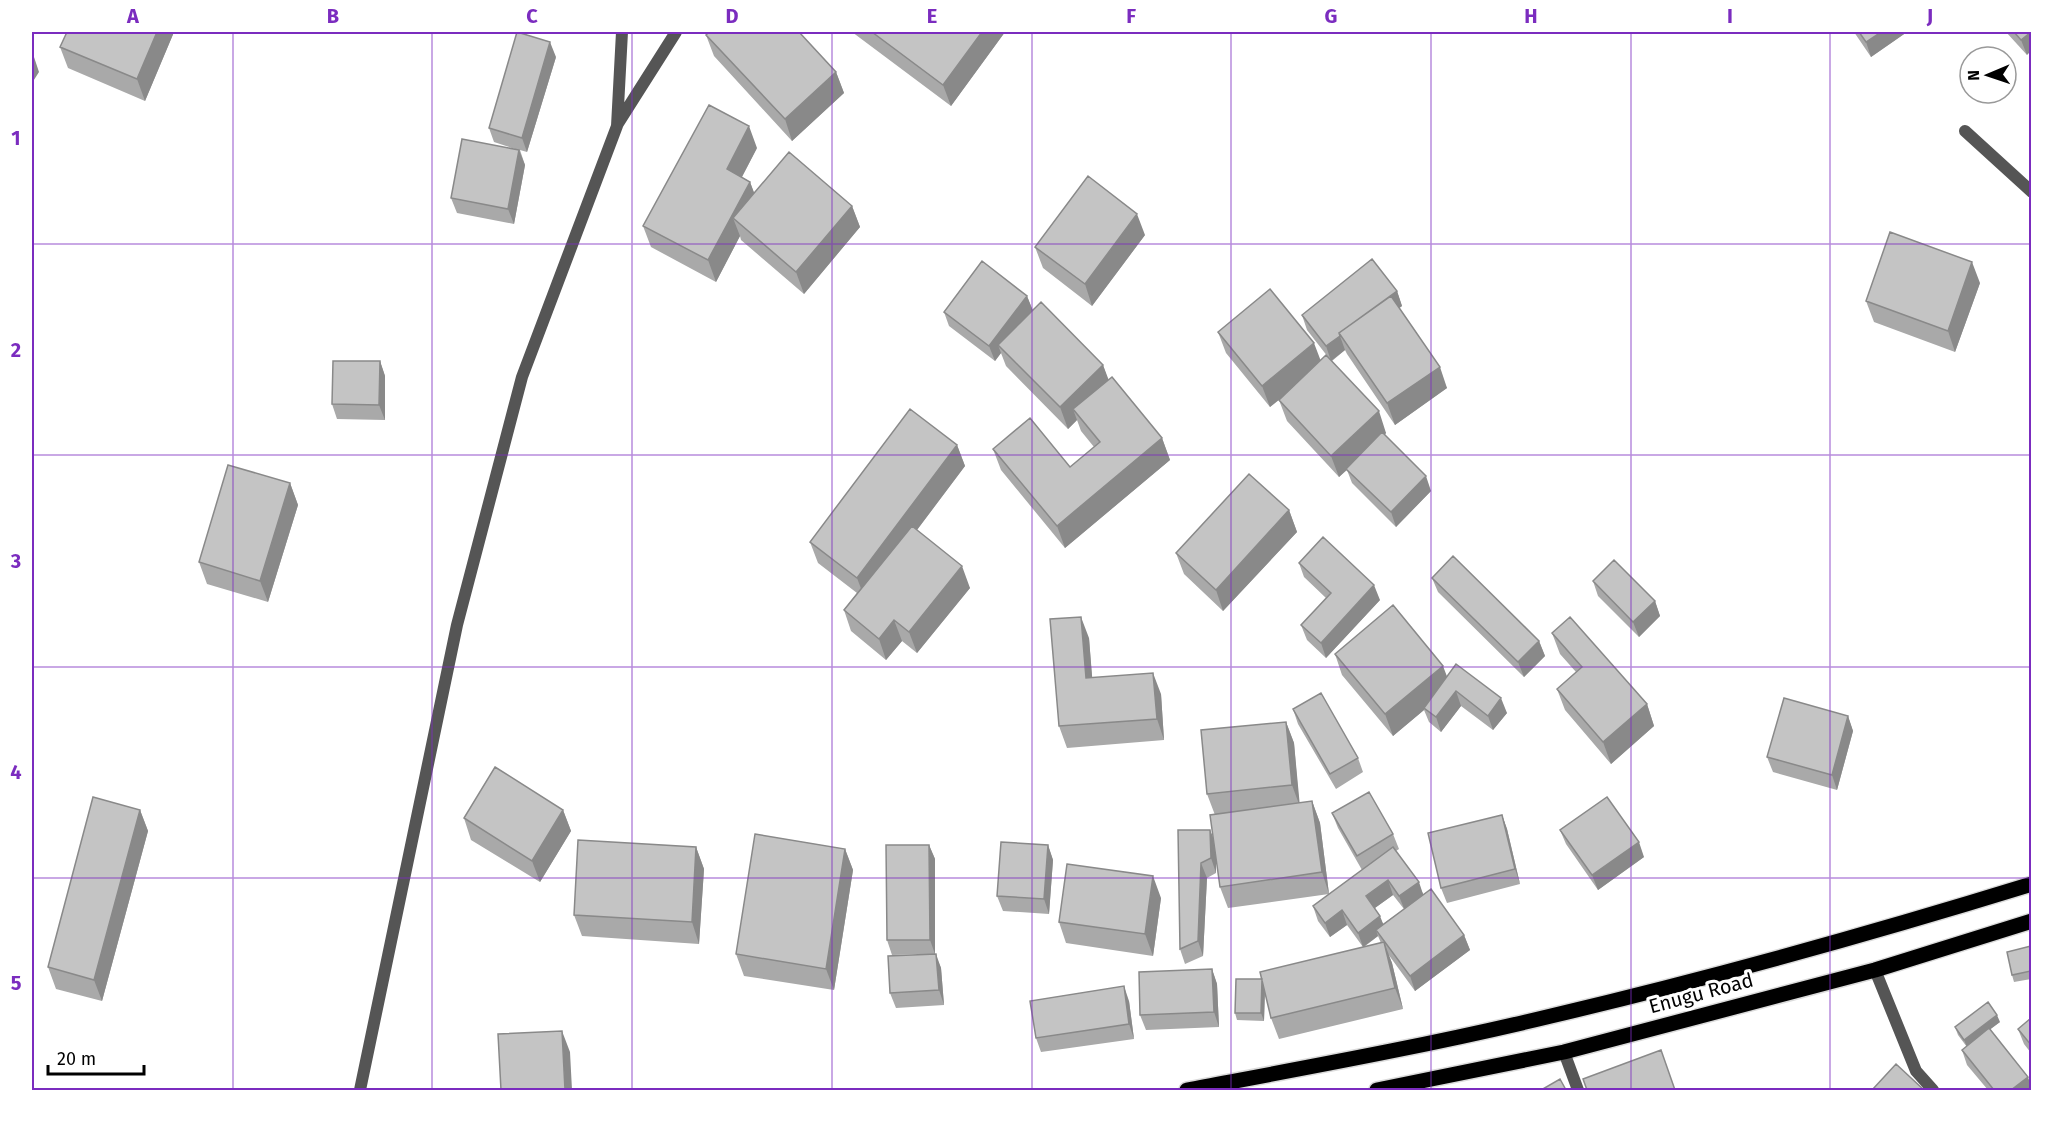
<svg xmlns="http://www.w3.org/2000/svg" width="2063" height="1122" viewBox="0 0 2063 1122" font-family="'Fira Sans',sans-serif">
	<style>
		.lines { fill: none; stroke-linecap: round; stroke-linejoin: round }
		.primary-casing { stroke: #dbdbdb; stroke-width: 18 }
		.street { stroke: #555; stroke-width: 12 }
		.primary { stroke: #000; stroke-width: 15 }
		.wall { fill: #a9a9a9; fill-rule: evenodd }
		.shaded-wall { fill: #898989 }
		.building { fill: #c4c4c4; stroke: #898989; stroke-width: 1.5 }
		.grid { fill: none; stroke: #7b2cbf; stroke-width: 1.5; stroke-opacity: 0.55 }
		.labels { text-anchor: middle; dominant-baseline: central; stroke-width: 6; stroke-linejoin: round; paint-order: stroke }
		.street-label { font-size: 20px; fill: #000; stroke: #fff }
		.neatline { fill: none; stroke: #7b2cbf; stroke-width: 2 }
		.grid-label { font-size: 20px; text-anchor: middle; font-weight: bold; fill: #7b2cbf }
	</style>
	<rect width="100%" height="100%" fill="#fff"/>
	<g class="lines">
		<defs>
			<path id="primary" d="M 1187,1090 C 1309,1067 1431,1045 1551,1016 C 1712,978 1873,933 2032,884
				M 1377,1090 L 1564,1052 L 1875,970 L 2032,921"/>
		</defs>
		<use href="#primary" class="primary-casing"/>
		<path class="street" d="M 617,125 L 676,32
			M 1965,131 L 2032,192
			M 1875,970 L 1916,1071 L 1933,1090
			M 1564,1052 L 1578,1090
			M 360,1090 L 457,625 L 522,377 L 617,126 L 622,32"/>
		<use href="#primary" class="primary"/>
	</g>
	<path class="wall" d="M 174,32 L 145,101 L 68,68 L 60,47 Z
		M 852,32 L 1005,32 L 951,106 Z
		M 1854,32 L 1907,32 L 1871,57 Z
		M 2006,32 L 2031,32 L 2027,55 Z
		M 706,35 L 836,72 L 844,93 L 792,141 L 714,56 Z
		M 556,57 L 527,152 L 520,150 L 525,165 L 514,224 L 457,213 L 451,198 L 518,150 L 494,142 L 489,128 Z
		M 757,148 L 742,177 L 750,182 L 754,193 L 852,206 L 860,227 L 804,294 L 741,240 L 740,236 L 716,282 L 651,247 L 643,226 Z
		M 1145,235 L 1092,306 L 1043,268 L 1035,247 Z
		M 1980,283 L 1955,352 L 1874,322 L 1866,301 Z
		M 1397,291 L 1402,306 L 1399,308 L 1447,388 L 1395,425 L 1347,354 L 1345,350 L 1332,361 L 1386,433 L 1385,435 L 1431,491 L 1396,527 L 1352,483 L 1347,470 L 1339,477 L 1287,421 L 1279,400 L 1270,407 L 1226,353 L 1218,332 L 1321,360 L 1328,357 L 1307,330 L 1302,315 Z
		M 1027,296 L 1033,311 L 1103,365 L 1108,380 L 1162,438 L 1170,460 L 1065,548 L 1001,470 L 993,449 L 1070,467 L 1094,447 L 1081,431 L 1077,420 L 1068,429 L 1006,366 L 1001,353 L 995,361 L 949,326 L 944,312 Z
		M 380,361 L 385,376 L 385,420 L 337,419 L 332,404 Z
		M 957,445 L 965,466 L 917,530 L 970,588 L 917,653 L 902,641 L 886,660 L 851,631 L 844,610 L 857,593 L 818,563 L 810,542 Z
		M 290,483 L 298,505 L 268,602 L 207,584 L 199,562 Z
		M 1289,510 L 1297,532 L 1223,611 L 1184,574 L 1176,553 Z
		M 1299,563 L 1380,600 L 1326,658 L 1307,640 L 1301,625 L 1326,598 L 1304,577 Z
		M 1432,578 L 1539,641 L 1545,656 L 1524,677 L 1438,592 Z
		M 1593,581 L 1655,601 L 1660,616 L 1639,637 L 1598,596 Z
		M 1552,633 L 1647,704 L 1654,726 L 1611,764 L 1565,710 L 1557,689 L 1576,672 L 1560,654 Z
		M 1089,638 L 1092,678 L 1161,694 L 1164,740 L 1067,748 L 1059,726 Z
		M 1335,654 L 1447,676 L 1507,713 L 1493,730 L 1461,706 L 1441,732 L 1429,722 L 1424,710 L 1393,736 L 1342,675 Z
		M 1293,709 L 1358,758 L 1363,772 L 1336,789 L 1298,724 Z
		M 1848,716 L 1853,731 L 1837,790 L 1773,772 L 1767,757 Z
		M 1286,722 L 1294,743 L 1299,803 L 1312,801 L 1320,823 L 1329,894 L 1362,870 L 1338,828 L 1332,813 L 1393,834 L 1399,849 L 1396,851 L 1424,895 L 1464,935 L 1470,950 L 1415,991 L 1388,954 L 1392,963 L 1403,1009 L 1279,1039 L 1271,1018 L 1265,992 L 1264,1021 L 1237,1020 L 1235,1013 L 1262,979 L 1363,947 L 1347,925 L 1330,937 L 1318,921 L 1313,906 L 1329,894 L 1228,908 L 1220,887 L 1216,856 L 1216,873 L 1207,878 L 1203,956 L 1185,964 L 1180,949 L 1210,830 L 1213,838 L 1215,815 L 1207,794 ZM 1393,895 L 1404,909 L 1383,924 L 1375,908 ZM 1378,936 L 1381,943 L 1364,947 Z
		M 140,810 L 148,831 L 102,1001 L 56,989 L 48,967 Z
		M 563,810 L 571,831 L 540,882 L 471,840 L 464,818 Z
		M 1502,815 L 1507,829 L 1520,884 L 1447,903 L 1441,888 Z
		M 1560,830 L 1644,857 L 1598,890 L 1566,844 Z
		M 929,845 L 935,859 L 935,954 L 941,968 L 944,1005 L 896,1008 L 890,993 L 922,954 L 892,955 L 887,940 Z
		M 1048,845 L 1053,860 L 1049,914 L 1003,911 L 997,896 Z
		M 696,847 L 704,869 L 699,944 L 582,936 L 574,915 Z
		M 845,849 L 853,870 L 834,990 L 744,976 L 736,954 Z
		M 1161,898 L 1153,956 L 1066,943 L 1059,922 Z
		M 2031,946 L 2031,979 L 2014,982 L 2012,975 Z
		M 1212,969 L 1217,984 L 1219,1027 L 1146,1030 L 1140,1015 Z
		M 1129,1001 L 1134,1039 L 1041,1052 L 1036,1038 Z
		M 2031,1018 L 2031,1053 L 2024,1044 L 2018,1029 Z
		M 2000,1022 L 1990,1029 L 2031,1090 L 1988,1090 L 1967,1065 L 1962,1050 L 1967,1047 L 1958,1035 L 1955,1027 Z"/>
	<path class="shaded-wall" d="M 157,32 L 174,32 L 145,101 L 137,79 Z
		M 982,32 L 1005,32 L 951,106 L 943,85 Z
		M 1881,32 L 1907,32 L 1871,57 L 1866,42 Z
		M 2031,32 L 2031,51 L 2027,55 L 2021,40 Z
		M 550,42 L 556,57 L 527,152 L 522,138 Z
		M 32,51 L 39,72 L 32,83 Z
		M 836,72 L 844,93 L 792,141 L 785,119 Z
		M 749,126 L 757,148 L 735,190 L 727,169 Z
		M 519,150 L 525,165 L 514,224 L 508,209 Z
		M 750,182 L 758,203 L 733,218 L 740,236 L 716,282 L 708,260 Z
		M 852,206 L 860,227 L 804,294 L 796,272 Z
		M 1137,214 L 1145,235 L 1092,306 L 1085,284 Z
		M 1972,262 L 1980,283 L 1955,352 L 1948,331 Z
		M 1397,291 L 1402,306 L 1349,347 L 1340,335 Z
		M 1027,296 L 1033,311 L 998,345 L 1001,353 L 995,361 L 989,346 Z
		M 1340,336 L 1345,350 L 1331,361 L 1326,346 Z
		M 1314,343 L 1322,364 L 1270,407 L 1262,386 Z
		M 380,361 L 385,376 L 385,420 L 379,405 Z
		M 1103,365 L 1111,386 L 1073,409 L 1077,420 L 1068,429 L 1060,407 Z
		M 1440,367 L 1447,388 L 1395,425 L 1387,403 Z
		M 1379,411 L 1386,433 L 1339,477 L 1331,456 Z
		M 1162,438 L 1170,460 L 1065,548 L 1057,526 Z
		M 957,445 L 965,466 L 865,599 L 857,578 Z
		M 1426,476 L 1431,491 L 1396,527 L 1391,512 Z
		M 290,483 L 298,505 L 268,602 L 260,581 Z
		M 1289,510 L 1297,532 L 1223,611 L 1216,590 Z
		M 962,566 L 970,588 L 917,653 L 909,632 Z
		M 1374,585 L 1380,600 L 1326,658 L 1321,643 Z
		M 1655,601 L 1660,616 L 1639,637 L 1633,622 Z
		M 1081,617 L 1089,638 L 1094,700 L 1086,678 Z
		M 894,620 L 902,641 L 886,660 L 879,639 Z
		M 1539,641 L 1545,656 L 1524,677 L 1518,662 Z
		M 1443,666 L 1451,687 L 1424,708 L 1424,710 L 1393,736 L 1385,714 Z
		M 1153,673 L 1161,694 L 1164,740 L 1157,719 Z
		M 1456,691 L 1461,706 L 1441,732 L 1436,717 Z
		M 1501,698 L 1507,713 L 1493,730 L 1488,716 Z
		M 1647,704 L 1654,726 L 1611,764 L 1603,742 Z
		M 1848,716 L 1853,731 L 1837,790 L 1832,775 Z
		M 1286,722 L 1294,743 L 1300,807 L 1292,785 Z
		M 1312,801 L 1320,823 L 1329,894 L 1322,872 Z
		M 140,810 L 148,831 L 102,1001 L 94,980 Z
		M 563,810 L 571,831 L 540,882 L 532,861 Z
		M 1502,815 L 1507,829 L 1520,884 L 1515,869 Z
		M 1210,830 L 1216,844 L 1216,873 L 1211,858 Z
		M 1639,842 L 1644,857 L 1598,890 L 1592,875 Z
		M 929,845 L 935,859 L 935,954 L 930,940 Z
		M 1048,845 L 1053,860 L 1049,914 L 1044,899 Z
		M 696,847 L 704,869 L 699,944 L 692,922 Z
		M 845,849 L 853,870 L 834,990 L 826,969 Z
		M 1201,863 L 1207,878 L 1203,956 L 1198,941 Z
		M 1153,876 L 1161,898 L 1153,956 L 1145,934 Z
		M 1388,880 L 1393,895 L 1372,910 L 1366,896 Z
		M 1419,882 L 1424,897 L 1405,911 L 1399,896 Z
		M 1342,910 L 1347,925 L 1330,937 L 1325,923 Z
		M 1380,916 L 1386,931 L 1376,930 L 1378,936 L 1363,947 L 1358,933 Z
		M 1464,935 L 1470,950 L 1415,991 L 1410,976 Z
		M 1384,942 L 1392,963 L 1403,1009 L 1395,988 Z
		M 936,954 L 941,968 L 944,1005 L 939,990 Z
		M 1212,969 L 1217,984 L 1219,1027 L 1214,1012 Z
		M 1262,979 L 1265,987 L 1264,1021 L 1261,1013 Z
		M 1124,986 L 1129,1001 L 1134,1039 L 1129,1024 Z
		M 1997,1015 L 2000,1022 L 1967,1047 L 1964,1040 Z
		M 562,1031 L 570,1052 L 572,1090 L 565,1090 Z
		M 2028,1077 L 2031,1086 L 2031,1090 L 2011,1090 Z"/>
	<path class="building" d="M 67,32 L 157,32 L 137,79 L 60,47 Z
		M 517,32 L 550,42 L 522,138 L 489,128 Z
		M 709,32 L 799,32 L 836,72 L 785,119 L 706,35 Z
		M 872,32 L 982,32 L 943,85 Z
		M 1859,32 L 1881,32 L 1866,42 Z
		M 2014,32 L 2031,32 L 2021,40 Z
		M 709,105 L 749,126 L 727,169 L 750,182 L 708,260 L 643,226 Z
		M 462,139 L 519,150 L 508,209 L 451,198 Z
		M 789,152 L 852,206 L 796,272 L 733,218 Z
		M 1088,176 L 1137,214 L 1085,284 L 1035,247 Z
		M 1890,232 L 1972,262 L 1948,331 L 1866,301 Z
		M 1372,259 L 1397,291 L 1339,333 L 1340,336 L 1326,346 L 1302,315 Z
		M 982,261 L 1027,296 L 989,346 L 944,312 Z
		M 1270,289 L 1314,343 L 1262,386 L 1218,332 Z
		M 1391,296 L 1440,367 L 1387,403 L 1339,333 Z
		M 1041,302 L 1103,365 L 1060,407 L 998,345 Z
		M 1326,355 L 1379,411 L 1331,456 L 1279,400 Z
		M 333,361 L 380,361 L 379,405 L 332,404 Z
		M 1112,377 L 1162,438 L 1057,526 L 993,449 L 1030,418 L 1070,467 L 1100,442 L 1073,409 Z
		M 910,409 L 957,445 L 857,578 L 810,542 Z
		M 1382,432 L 1426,476 L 1391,512 L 1346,469 Z
		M 228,465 L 290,483 L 260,581 L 199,562 Z
		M 1249,474 L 1289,510 L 1216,590 L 1176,553 Z
		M 912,526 L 962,566 L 909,632 L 894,620 L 879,639 L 844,610 Z
		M 1323,537 L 1374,585 L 1321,643 L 1301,625 L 1331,593 L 1299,563 Z
		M 1453,556 L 1539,641 L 1518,662 L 1432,578 Z
		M 1614,560 L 1655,601 L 1633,622 L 1593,581 Z
		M 1393,605 L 1443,666 L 1385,714 L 1335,654 Z
		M 1081,617 L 1086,678 L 1153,673 L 1157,719 L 1059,726 L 1050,619 Z
		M 1570,617 L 1647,704 L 1603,742 L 1557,689 L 1582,667 L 1552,633 Z
		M 1456,664 L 1501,698 L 1488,716 L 1456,691 L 1436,717 L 1424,708 Z
		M 1321,693 L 1358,758 L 1330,774 L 1293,709 Z
		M 1784,698 L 1848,716 L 1832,775 L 1767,757 Z
		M 1286,722 L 1292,785 L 1207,794 L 1201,730 Z
		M 495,767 L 563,810 L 532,861 L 464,818 Z
		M 1369,792 L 1393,834 L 1357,856 L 1332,813 Z
		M 93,797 L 140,810 L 94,980 L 48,967 Z
		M 1607,797 L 1639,842 L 1592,875 L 1560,830 Z
		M 1312,801 L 1322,872 L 1220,887 L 1210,815 Z
		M 1502,815 L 1515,869 L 1441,888 L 1428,833 Z
		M 1178,830 L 1210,830 L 1211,858 L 1201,863 L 1198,941 L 1180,949 Z
		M 755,834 L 845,849 L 826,969 L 736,954 Z
		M 578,840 L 696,847 L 692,922 L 574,915 Z
		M 1001,842 L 1048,845 L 1044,899 L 997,896 Z
		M 886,845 L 929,845 L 930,940 L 887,940 Z
		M 1393,847 L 1419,882 L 1399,896 L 1388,880 L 1366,896 L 1380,916 L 1358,933 L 1342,910 L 1325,923 L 1313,906 Z
		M 1067,864 L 1153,876 L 1145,934 L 1059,922 Z
		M 1431,889 L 1464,935 L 1410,976 L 1376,930 Z
		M 1384,942 L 1395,988 L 1271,1018 L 1260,972 Z
		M 2031,946 L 2031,971 L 2012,975 L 2007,952 Z
		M 936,954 L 939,990 L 890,993 L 888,956 Z
		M 1212,969 L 1214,1012 L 1140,1015 L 1139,972 Z
		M 1236,979 L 1262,979 L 1261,1013 L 1235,1013 Z
		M 1124,986 L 1129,1024 L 1036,1038 L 1030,1001 Z
		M 1988,1002 L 1997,1015 L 1964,1040 L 1955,1027 Z
		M 2031,1018 L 2031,1045 L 2018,1029 Z
		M 1989,1028 L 2028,1077 L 2011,1090 L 1994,1090 L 1962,1050 Z
		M 562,1031 L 565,1090 L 501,1090 L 498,1034 Z
		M 1661,1050 L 1675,1090 L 1587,1090 L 1583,1079 Z
		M 1896,1064 L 1924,1090 L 1872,1090 Z
		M 1560,1079 L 1566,1090 L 1541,1090 Z"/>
	<path class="grid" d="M 233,32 L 233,1090M 432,32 L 432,1090M 632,32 L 632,1090M 832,32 L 832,1090M 1032,32 L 1032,1090M 1231,32 L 1231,1090M 1431,32 L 1431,1090M 1631,32 L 1631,1090M 1830,32 L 1830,1090M 32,244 L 2032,244M 32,455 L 2032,455M 32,667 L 2032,667M 32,878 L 2032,878"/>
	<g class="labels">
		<g class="street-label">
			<text transform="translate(1701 993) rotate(-15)">Enugu Road</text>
		</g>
	</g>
	<rect width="2063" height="1122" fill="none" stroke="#ffffff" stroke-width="66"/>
	<g transform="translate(1988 75) rotate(268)"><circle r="28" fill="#ffffff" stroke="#999999" stroke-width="1.5"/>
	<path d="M0-4.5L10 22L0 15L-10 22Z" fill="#000000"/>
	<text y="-9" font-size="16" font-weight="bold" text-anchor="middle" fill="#000000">N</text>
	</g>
	<path d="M48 1065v9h96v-9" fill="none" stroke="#000000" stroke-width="3"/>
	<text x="57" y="1065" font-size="18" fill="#000000" stroke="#ffffff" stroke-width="4.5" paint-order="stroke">20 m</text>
	<rect x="33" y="33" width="1997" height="1056" class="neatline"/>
	<g class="grid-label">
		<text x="133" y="23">A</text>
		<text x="333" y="23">B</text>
		<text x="532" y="23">C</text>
		<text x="732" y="23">D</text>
		<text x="932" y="23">E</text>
		<text x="1131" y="23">F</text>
		<text x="1331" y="23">G</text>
		<text x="1531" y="23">H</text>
		<text x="1730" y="23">I</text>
		<text x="1930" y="23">J</text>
		<text x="16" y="145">1</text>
		<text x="16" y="357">2</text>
		<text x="16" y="568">3</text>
		<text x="16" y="779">4</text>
		<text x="16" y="990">5</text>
	</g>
</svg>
